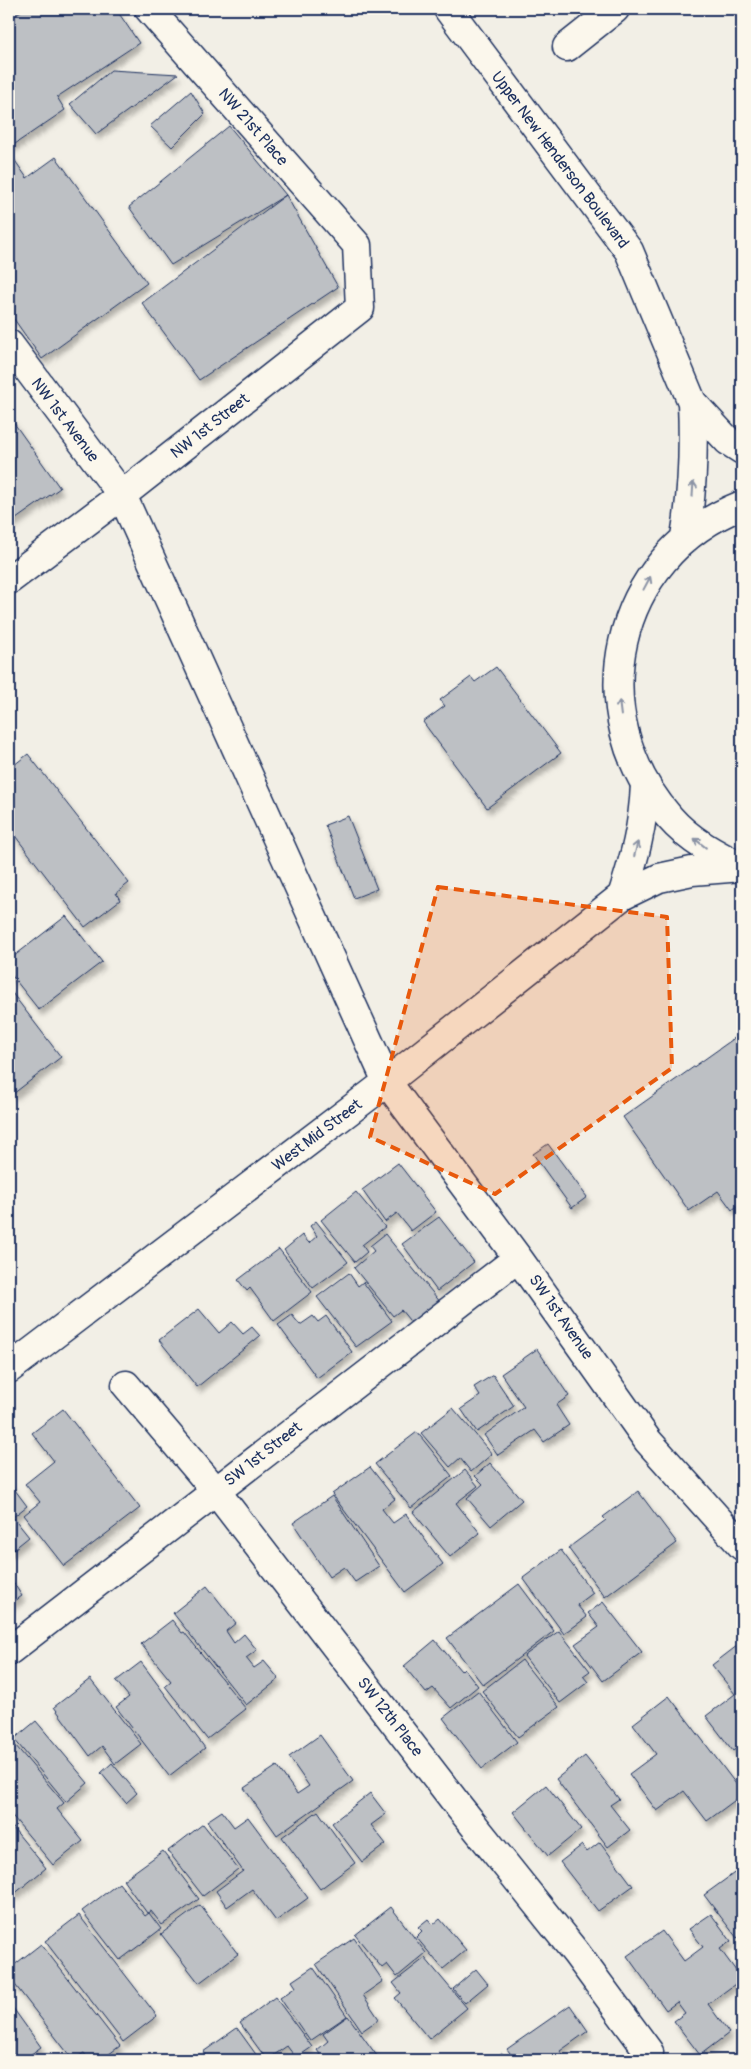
<svg xmlns="http://www.w3.org/2000/svg" width="751" height="2069" viewBox="0 0 751 2069" font-family="Pangolin,sans-serif">
	<style>
		.building { fill: #bdc0c4; stroke: #1b2f5e; filter: url(#shadow) }
		.lines { fill: none; stroke-linecap: round; stroke-linejoin: round }
		.minor-casing { stroke: #1b2f5e; stroke-width: 31 }
		.tertiary-casing { stroke: #1b2f5e; stroke-width: 31 }
		.minor { stroke: #fbf7ec; stroke-width: 28 }
		.tertiary { stroke: #fbf7ec; stroke-width: 28 }
		.oneway { stroke: #8b93a5 }
		.marked { fill: #e8590c; fill-opacity: 0.2; stroke: #e8590c; stroke-width: 4; stroke-dasharray: 10 6; stroke-linejoin: round }
		.labels { text-anchor: middle; dominant-baseline: central; stroke-width: 4.5; stroke-linejoin: round; paint-order: stroke }
		.street-label { font-size: 16px; fill: #1b2f5e; stroke: #fbf7ec }
	</style>
	<defs>
		<filter id="shadow"><feDropShadow dx="3" dy="5.5" stdDeviation="2.5" flood-color="#0004"/></filter>
	</defs>
	<rect width="100%" height="100%" fill="#f2efe6"/>
	<filter id="ink" filterUnits="userSpaceOnUse"><feTurbulence type="fractalNoise" baseFrequency=".02" numOctaves="2"/><feDisplacementMap in="SourceGraphic" scale="10" xChannelSelector="R" yChannelSelector="G"/><feConvolveMatrix kernelMatrix="1 2 1 2 8 2 1 2 1" color-interpolation-filters="sRGB"/></filter>
	<g filter="url(#ink)">
		<path class="building" d="M 24,9 L 116,9 L 139,43 L 57,97 L 65,110 L 9,148 L 9,19 Z
			M 111,70 L 178,74 L 96,134 L 70,104 Z
			M 191,91 L 205,114 L 172,147 L 150,126 Z
			M 229,126 L 286,195 L 171,265 L 129,207 Z
			M 9,152 L 27,178 L 56,157 L 147,283 L 42,359 L 9,312 Z
			M 286,195 L 338,287 L 199,380 L 142,303 Z
			M 9,416 L 60,488 L 9,524 Z
			M 496,667 L 561,753 L 487,808 L 423,722 L 445,706 L 440,700 L 471,677 L 475,682 Z
			M 28,754 L 129,883 L 116,893 L 120,900 L 85,927 L 9,828 L 9,769 Z
			M 348,816 L 377,889 L 354,898 L 325,825 Z
			M 66,916 L 102,962 L 39,1010 L 9,972 L 9,960 Z
			M 9,989 L 61,1057 L 13,1094 L 9,1089 Z
			M 736,1037 L 742,1046 L 742,1203 L 732,1210 L 718,1191 L 689,1211 L 623,1117 Z
			M 548,1144 L 587,1197 L 572,1208 L 533,1154 Z
			M 398,1163 L 436,1212 L 411,1231 L 397,1213 L 385,1222 L 362,1190 Z
			M 356,1192 L 385,1227 L 362,1245 L 367,1252 L 355,1262 L 321,1220 Z
			M 439,1217 L 474,1262 L 437,1291 L 402,1244 Z
			M 316,1221 L 348,1262 L 313,1288 L 284,1250 L 302,1235 L 309,1243 L 317,1236 L 310,1226 Z
			M 385,1234 L 441,1303 L 413,1325 L 401,1310 L 393,1316 L 354,1268 L 374,1251 L 370,1246 Z
			M 279,1249 L 312,1292 L 274,1321 L 250,1288 L 247,1291 L 238,1280 Z
			M 349,1273 L 358,1286 L 363,1282 L 392,1321 L 356,1347 L 317,1297 Z
			M 199,1309 L 219,1333 L 232,1322 L 243,1334 L 252,1327 L 260,1336 L 197,1387 L 159,1340 Z
			M 292,1315 L 300,1325 L 313,1316 L 318,1322 L 326,1316 L 352,1352 L 317,1378 L 278,1325 Z
			M 537,1349 L 569,1396 L 556,1405 L 569,1425 L 544,1442 L 535,1430 L 498,1455 L 484,1435 L 524,1407 L 501,1374 Z
			M 493,1375 L 514,1406 L 477,1432 L 461,1409 L 480,1396 L 474,1387 Z
			M 453,1408 L 492,1454 L 471,1472 L 460,1458 L 450,1467 L 421,1433 Z
			M 63,1409 L 140,1508 L 64,1566 L 24,1515 L 40,1502 L 25,1484 L 54,1461 L 32,1433 Z
			M 417,1432 L 452,1476 L 411,1508 L 375,1464 Z
			M 490,1463 L 522,1500 L 491,1526 L 467,1498 L 483,1484 L 475,1476 Z
			M 370,1467 L 395,1499 L 382,1509 L 393,1523 L 406,1514 L 443,1564 L 405,1592 L 332,1494 Z
			M 465,1470 L 478,1486 L 456,1503 L 480,1533 L 450,1557 L 413,1512 Z
			M 9,1482 L 27,1506 L 13,1517 L 29,1537 L 9,1553 Z
			M 638,1491 L 677,1543 L 605,1597 L 568,1548 L 606,1520 L 603,1517 Z
			M 332,1496 L 379,1566 L 355,1582 L 344,1567 L 329,1577 L 293,1523 Z
			M 561,1550 L 593,1593 L 577,1605 L 587,1617 L 564,1634 L 523,1578 Z
			M 9,1576 L 22,1596 L 9,1605 Z
			M 519,1584 L 554,1631 L 483,1685 L 447,1638 Z
			M 207,1586 L 236,1623 L 226,1631 L 234,1643 L 244,1634 L 257,1650 L 246,1658 L 254,1668 L 264,1661 L 279,1679 L 246,1705 L 173,1613 Z
			M 603,1602 L 642,1652 L 603,1681 L 575,1644 L 599,1627 L 588,1613 Z
			M 172,1620 L 182,1633 L 184,1632 L 246,1709 L 207,1739 L 165,1686 L 171,1681 L 141,1644 Z
			M 559,1631 L 590,1671 L 583,1676 L 588,1682 L 560,1703 L 524,1656 Z
			M 435,1640 L 461,1671 L 464,1668 L 478,1686 L 451,1708 L 433,1688 L 426,1693 L 404,1666 Z
			M 742,1642 L 742,1744 L 733,1751 L 706,1716 L 735,1694 L 712,1665 Z
			M 522,1660 L 559,1707 L 518,1737 L 482,1691 Z
			M 141,1662 L 205,1748 L 169,1776 L 116,1707 L 129,1697 L 116,1681 Z
			M 90,1679 L 141,1744 L 115,1764 L 102,1746 L 90,1756 L 54,1707 Z
			M 478,1691 L 517,1742 L 482,1769 L 443,1718 Z
			M 669,1696 L 742,1792 L 742,1795 L 707,1821 L 684,1791 L 657,1811 L 629,1774 L 656,1754 L 633,1724 Z
			M 36,1721 L 88,1783 L 66,1802 L 14,1739 Z
			M 320,1735 L 353,1781 L 277,1835 L 244,1788 L 277,1766 L 297,1794 L 309,1786 L 289,1757 Z
			M 10,1739 L 64,1803 L 57,1809 L 83,1841 L 53,1865 L 9,1812 Z
			M 585,1756 L 619,1799 L 610,1805 L 630,1830 L 608,1847 L 556,1779 Z
			M 112,1763 L 137,1793 L 126,1803 L 101,1773 Z
			M 546,1785 L 581,1829 L 548,1856 L 513,1812 Z
			M 370,1793 L 386,1814 L 371,1825 L 386,1844 L 362,1862 L 332,1823 Z
			M 222,1811 L 234,1827 L 248,1817 L 308,1898 L 276,1921 L 252,1889 L 227,1907 L 216,1891 L 243,1871 L 207,1821 Z
			M 318,1811 L 355,1863 L 320,1889 L 282,1837 Z
			M 9,1823 L 46,1868 L 13,1895 L 9,1890 Z
			M 203,1824 L 238,1869 L 203,1896 L 168,1851 Z
			M 600,1842 L 633,1886 L 598,1911 L 560,1862 L 582,1845 L 587,1852 Z
			M 163,1851 L 199,1899 L 162,1925 L 151,1911 L 147,1913 L 123,1880 Z
			M 737,1871 L 742,1878 L 742,1934 L 737,1938 L 704,1895 Z
			M 119,1883 L 145,1916 L 149,1913 L 161,1929 L 120,1960 L 82,1911 Z
			M 200,1905 L 238,1954 L 199,1983 L 161,1934 Z
			M 391,1907 L 426,1953 L 397,1977 L 387,1964 L 382,1968 L 355,1935 Z
			M 711,1914 L 731,1941 L 720,1949 L 742,1979 L 708,2004 L 729,2033 L 700,2055 L 674,2021 L 685,2013 L 677,2002 L 666,2010 L 627,1956 L 662,1931 L 684,1961 L 703,1947 L 689,1929 Z
			M 79,1915 L 157,2016 L 123,2042 L 45,1941 Z
			M 428,1919 L 433,1925 L 440,1919 L 466,1950 L 443,1969 L 416,1937 L 422,1931 L 418,1927 Z
			M 354,1938 L 383,1981 L 363,1995 L 379,2019 L 362,2031 L 316,1964 Z
			M 41,1944 L 120,2046 L 101,2060 L 89,2060 L 84,2053 L 73,2060 L 9,1977 L 9,1969 Z
			M 425,1958 L 467,2008 L 429,2039 L 395,1998 L 401,1993 L 393,1983 Z
			M 313,1967 L 347,2016 L 310,2041 L 280,1998 L 296,1987 L 292,1981 Z
			M 476,1969 L 488,1984 L 465,2003 L 453,1989 Z
			M 275,1997 L 312,2047 L 296,2058 L 287,2046 L 267,2060 L 240,2023 Z
			M 570,2005 L 588,2031 L 560,2051 L 566,2060 L 515,2060 L 507,2049 Z
			M 13,2008 L 41,2047 L 23,2060 L 9,2059 L 9,2011 Z
			M 348,2016 L 380,2060 L 324,2060 L 317,2050 L 328,2041 L 323,2034 Z
			M 237,2028 L 260,2060 L 208,2060 L 203,2052 Z
			M 502,2053 L 507,2060 L 492,2060 Z"/>
		<g class="lines">
			<defs>
				<path id="minor" d="M 567,47 L 615,9
					M 9,344 L 122,495 L 387,1082 L 518,1258 L 648,1441 L 742,1546
					M 9,580 L 122,495 L 360,308 L 357,245 L 149,9
					M 622,896 C 635,856 643,827 645,785
					M 9,1369 L 387,1082 L 622,896 L 659,878 L 692,871 L 742,867
					M 126,1385 L 215,1490 L 460,1808 L 576,1953 L 649,2052
					M 9,1651 L 518,1258"/>
				<path id="tertiary" d="M 448,9 L 629,251 L 692,402 L 728,441 L 742,450
					M 742,505 C 612,556 579,715 670,818 C 689,840 717,855 742,867
					M 685,537 C 693,491 694,448 692,402"/>
			</defs>
			<use href="#minor" class="minor-casing"/>
			<use href="#tertiary" class="tertiary-casing"/>
			<use href="#minor" class="minor"/>
			<use href="#tertiary" class="tertiary"/>
		</g>
		<defs><path id="oneway-shaft" d="M-6 0H5M1.5-3L5.5 0L1.5 3" fill="none" stroke-width="1.6" stroke-linecap="round" stroke-linejoin="round" transform="scale(1.25)"/></defs>
		<g class="oneway">
			<use href="#oneway-shaft" transform="translate(693 489) rotate(-86)"/>
			<use href="#oneway-shaft" transform="translate(647 583) rotate(-62)"/>
			<use href="#oneway-shaft" transform="translate(620 708) rotate(-97)"/>
			<use href="#oneway-shaft" transform="translate(700 843) rotate(-142)"/>
			<use href="#oneway-shaft" transform="translate(636 849) rotate(-76)"/>
		</g>
	</g>
	<path class="marked" d="M 438,887 L 667,917 L 672,1068 L 495,1194 L 370,1137 Z"/>
	<g class="labels">
		<g class="street-label">
			<text transform="translate(253 127) rotate(49)">NW 21st Place</text>
			<text transform="translate(560 160) rotate(53)">Upper New Henderson Boulevard</text>
			<text transform="translate(65 420) rotate(53)">NW 1st Avenue</text>
			<text transform="translate(210 426) rotate(-38)">NW 1st Street</text>
			<text transform="translate(317 1135) rotate(-37)">West Mid Street</text>
			<text transform="translate(561 1317) rotate(55)">SW 1st Avenue</text>
			<text transform="translate(263 1454) rotate(-38)">SW 1st Street</text>
			<text transform="translate(390 1717) rotate(52)">SW 12th Place</text>
		</g>
	</g>
	<rect width="751" height="2069" fill="none" stroke="#fbf7ec" stroke-width="30"/>
	<rect x="15" y="15" width="721" height="2039" fill="none" stroke="#1b2f5e" stroke-width="2" filter="url(#ink)"/>
</svg>
